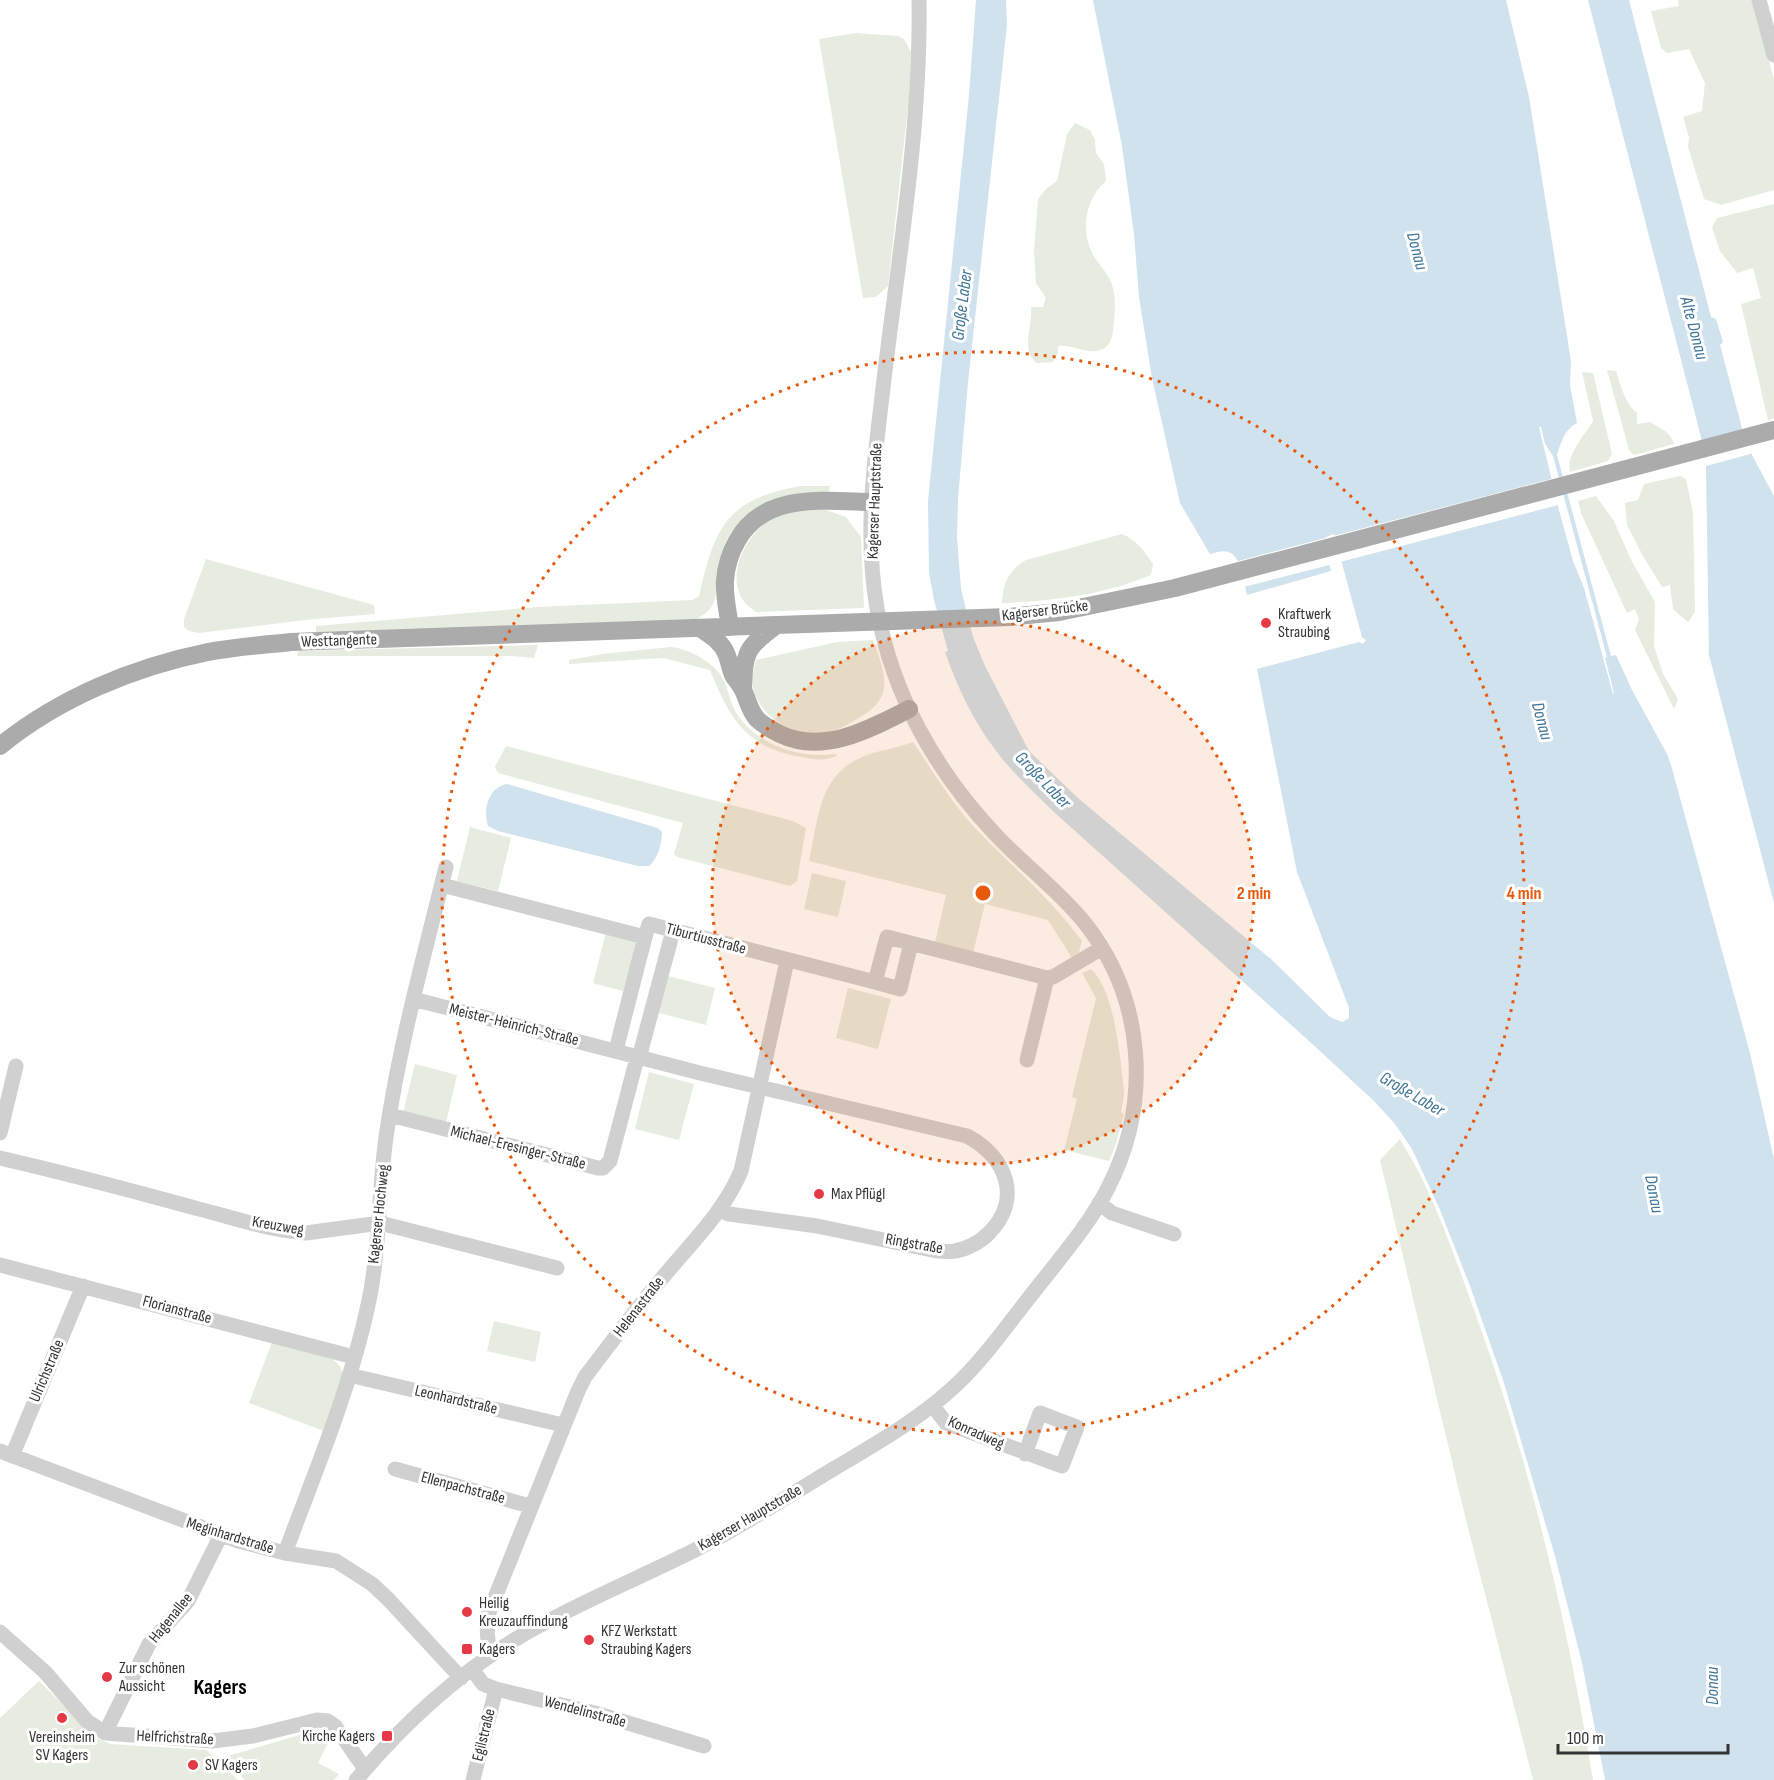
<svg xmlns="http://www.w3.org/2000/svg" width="1774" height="1780" viewBox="0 0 1774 1780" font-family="'Sofia Sans Condensed',sans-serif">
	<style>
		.green { fill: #e6ecdf }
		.water { fill: #cfe2ee; fill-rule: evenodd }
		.pier { fill: #fff }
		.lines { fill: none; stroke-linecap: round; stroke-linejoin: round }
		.minor { stroke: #d0d0d0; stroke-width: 15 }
		.major { stroke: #ababab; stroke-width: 18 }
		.ring { fill: none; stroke: #e8590c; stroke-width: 3; stroke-dasharray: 3 6 }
		.poi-dot { fill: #e63946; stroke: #fff; stroke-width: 2 }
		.labels { text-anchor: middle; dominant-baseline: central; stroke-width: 6; stroke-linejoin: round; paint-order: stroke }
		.street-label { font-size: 16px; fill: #333; stroke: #fff }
		.poi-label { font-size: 16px; fill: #333; stroke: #fff; text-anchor: start }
		.water-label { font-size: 18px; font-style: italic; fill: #3f7597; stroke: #fff }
		.district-label { font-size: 22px; font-weight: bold; fill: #000; stroke: #fff }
		.centre { fill: #e8590c; stroke: #fff; stroke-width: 3 }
		.ring-label { font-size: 18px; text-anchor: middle; font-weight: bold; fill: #e8590c; stroke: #fff; stroke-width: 6; stroke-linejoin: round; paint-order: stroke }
	</style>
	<rect width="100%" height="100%" fill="#fff"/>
	<path class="green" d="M 1678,0 L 1753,0 L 1774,80 L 1774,190 L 1721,205 L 1704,199 L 1688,147 L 1689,137 L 1683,117 L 1702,111 L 1705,83 L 1689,49 L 1667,53 L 1661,48 L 1651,11 L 1679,6 Z
		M 856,33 L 898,36 L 904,39 L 911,52 L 909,98 L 888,286 L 876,297 L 863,298 L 819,39 Z
		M 1075,123 L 1090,130 L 1095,140 L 1096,153 L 1104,164 L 1106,181 C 1086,198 1080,229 1092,253 C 1097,262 1105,270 1110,280 C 1117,294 1115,314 1113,330 C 1112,337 1111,345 1103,349 C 1087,356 1073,344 1058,346 L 1058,353 L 1053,362 L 1037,363 C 1020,350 1033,326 1031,307 L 1043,307 L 1046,298 L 1036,283 L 1034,251 L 1038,199 L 1046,189 L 1057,181 L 1067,134 Z
		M 1774,204 L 1774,418 L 1768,420 L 1741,304 L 1761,298 L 1753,268 L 1737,273 L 1720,251 L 1712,227 L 1717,218 Z
		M 1607,370 L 1616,371 C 1621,386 1624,402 1637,413 L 1637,424 L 1650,422 C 1660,428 1671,432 1674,444 L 1634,455 L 1629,450 Z
		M 1582,372 L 1593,373 L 1612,454 L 1608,461 L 1570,472 C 1566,455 1584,436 1593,421 Z
		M 1680,476 L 1686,479 L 1693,513 L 1695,612 L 1688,622 L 1673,609 L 1670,585 L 1662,587 L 1643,556 L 1627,525 L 1625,503 L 1638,500 L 1644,484 Z
		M 801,486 L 830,486 L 829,492 C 777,496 728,508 718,568 C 715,592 721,607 696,619 L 316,634 L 316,626 L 538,607 L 692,600 L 699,596 C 715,527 726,499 801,486 Z
		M 1596,496 L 1614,521 L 1631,560 L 1655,602 L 1654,646 L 1663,674 L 1678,699 L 1674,709 L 1635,630 L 1639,619 L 1635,609 L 1627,613 L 1581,513 L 1578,501 Z
		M 802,509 L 826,510 L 846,517 L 861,537 L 864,608 L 756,612 C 751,608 746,605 743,600 C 725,574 748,533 771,519 C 780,514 791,512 802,509 Z
		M 1122,534 C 1137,540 1144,551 1153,564 L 1151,575 C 1104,595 1052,601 1002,603 C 1003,583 1009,570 1026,560 Z
		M 206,559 L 374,605 L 375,614 L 314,619 L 199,633 L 189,631 L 184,627 L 184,619 Z
		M 873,640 C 878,655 886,672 884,688 C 882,701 872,710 862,716 C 852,722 841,729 829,732 C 796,740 752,715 752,678 C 752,673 755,666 756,660 L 837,642 Z
		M 538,645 L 534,658 L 511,656 L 297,656 L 298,651 Z
		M 671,647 C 688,649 708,659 719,673 C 727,683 729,699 735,711 C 756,745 798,759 836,754 L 837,756 C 821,762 813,759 796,756 C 743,745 729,716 710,670 L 663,658 L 569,664 L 569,660 L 602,654 Z
		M 913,742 C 933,772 951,802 975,828 C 1011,866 1051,898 1082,941 L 1079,952 L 1072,958 L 1048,920 L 985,904 L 973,953 L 935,943 L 946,895 L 809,861 C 818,821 818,777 860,758 C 877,750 896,749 913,742 Z
		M 506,746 L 793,821 L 806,828 L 797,881 L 790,886 L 677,857 L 674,854 L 683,823 L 498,773 L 495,767 Z
		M 470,827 L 511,838 L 498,891 L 457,881 Z
		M 812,873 L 846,881 L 838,917 L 804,909 Z
		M 606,932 L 636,940 L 638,946 L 626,992 L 593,983 Z
		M 1091,969 C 1115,990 1120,1059 1124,1089 C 1125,1096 1122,1105 1121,1112 L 1124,1114 L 1116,1144 L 1109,1161 L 1064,1150 L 1077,1099 L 1072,1097 L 1096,998 L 1082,973 Z
		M 664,975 L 715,988 L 706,1025 L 655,1012 Z
		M 848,988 L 891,999 L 878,1049 L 836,1038 Z
		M 415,1064 L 457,1075 L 446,1123 L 403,1113 Z
		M 649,1072 L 694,1084 L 679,1140 L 635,1129 Z
		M 1400,1139 C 1409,1155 1419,1171 1426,1187 C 1445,1227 1459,1269 1474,1310 C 1530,1462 1567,1620 1593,1780 L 1533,1780 L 1466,1520 L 1380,1160 Z
		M 494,1321 L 541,1332 L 535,1362 L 487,1351 Z
		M 272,1342 C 289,1346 340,1352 342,1372 C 344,1382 328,1420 324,1431 L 249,1403 Z
		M 39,1681 L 98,1739 L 111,1744 L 206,1750 L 238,1780 L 0,1780 L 0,1718 Z
		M 313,1731 L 330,1739 L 318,1763 L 339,1774 L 334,1780 L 245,1780 L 221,1758 Z"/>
	<path class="water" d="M 976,0 L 1006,0 L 1007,25 L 968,382 L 958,499 L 957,537 L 961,589 L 973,637 L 985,666 L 1029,751 L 1079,799 L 1272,960 L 1330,1017 L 1342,1022 L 1349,1018 L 1349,1008 L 1297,872 L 1257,669 L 1359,642 L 1363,644 L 1366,640 L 1362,637 L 1334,534 L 1326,537 L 1324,541 L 1331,571 L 1247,595 C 1244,583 1242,556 1228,552 C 1222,550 1216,553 1210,554 L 1180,503 L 1152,378 L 1139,297 L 1134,234 L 1122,146 L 1093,0 L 1506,0 L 1529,97 L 1571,361 L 1570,385 L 1577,423 C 1564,430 1561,442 1557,455 L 1611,656 L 1616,655 L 1632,690 L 1667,754 L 1671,765 L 1750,1053 L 1774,1159 L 1774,1780 L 1605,1780 L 1582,1663 L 1555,1556 L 1504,1383 L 1470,1286 L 1440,1210 L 1412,1149 L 1395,1124 L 1374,1101 L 1309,1041 L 1055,813 C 1034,792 1011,772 994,748 C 972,719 957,686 945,652 L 948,651 L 934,600 L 929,573 L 928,501 L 969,95 ZM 1539,427 L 1541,427 L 1545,444 L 1553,456 L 1607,657 L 1605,658 L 1614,693 L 1613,694 L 1584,588 L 1573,561 L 1560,514 Z
		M 1588,0 L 1629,0 L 1711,317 L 1716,319 L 1723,342 L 1720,345 L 1743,432 L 1752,455 L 1774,496 L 1774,903 L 1709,655 L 1706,467 L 1701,437 Z
		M 507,784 L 658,828 L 662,832 C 662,843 658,859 649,866 L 638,866 L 498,831 L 488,826 C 483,810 488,787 507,784 Z"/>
	<path class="pier" d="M 1746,431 L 1754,453 L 1703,467 L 1699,441 Z
		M 1555,478 L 1562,504 L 1340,562 L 1332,537 L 1327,541 L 1333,564 L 1244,587 L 1238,561 Z"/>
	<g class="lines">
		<path class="minor" d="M 1759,0 L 1774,55
			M 442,885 L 645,937 L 649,924 L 875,982 L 887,937 L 1047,978 L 1053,977 L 1102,948
			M 875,982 L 900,989 L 911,943
			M 413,999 L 700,1073 L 967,1136 C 1007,1157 1023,1200 988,1234 C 980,1242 967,1249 955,1251 C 950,1252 943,1251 937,1251 L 817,1226 L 729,1214 L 719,1210
			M 616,1050 L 645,937
			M 639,1058 L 673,931
			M 1027,1060 L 1047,978
			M 390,1115 L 598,1168 L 603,1168 L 610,1161 L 637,1058
			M 0,1133 L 16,1066
			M 0,1158 C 65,1173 130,1190 195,1208 C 231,1217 268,1230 306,1233 L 380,1223 L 557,1268
			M 1099,1203 L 1112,1213 L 1174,1234
			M 0,1265 L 354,1357
			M 349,1375 L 563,1425
			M 933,1406 L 946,1423 L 1062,1466 L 1077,1427 L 1040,1413 L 1025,1454
			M 0,1451 L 238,1541 L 285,1553 L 336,1561 L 372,1584 L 388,1599 L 461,1678
			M 12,1456 L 83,1286
			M 395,1469 L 530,1506
			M 285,1553 C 317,1467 354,1380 371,1290 C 380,1239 379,1188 386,1137 C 399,1046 424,956 446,867
			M 0,1632 L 45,1672 L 87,1721 L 105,1733 L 212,1741 L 253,1736 L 317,1720 L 328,1721 L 335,1726 L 365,1769
			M 493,1654 C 486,1642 487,1629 488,1615 L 578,1391 L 585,1377 C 609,1345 633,1313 659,1282 C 688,1246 723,1214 741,1171 L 787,961
			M 472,1669 L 483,1684 L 496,1689 L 595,1713 L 704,1746
			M 105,1733 L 149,1644 L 188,1601 L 221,1535
			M 356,1780 C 404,1723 462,1670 526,1633 C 582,1601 642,1577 699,1548 C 746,1524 790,1495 835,1468 C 877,1443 921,1418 956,1385 C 986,1357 1010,1321 1036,1289 C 1061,1257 1089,1225 1108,1188 C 1152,1102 1145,998 1084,922 C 1058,890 1024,865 996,835 C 936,772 892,694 877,608 C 863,529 876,450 885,371 C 900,248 921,124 919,0
			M 473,1780 L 496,1689"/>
		<path class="major" d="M 730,627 C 728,612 724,596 725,581 C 726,566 730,553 737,541 C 764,492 824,501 872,502
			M 700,628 C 710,635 721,641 726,653 C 729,660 730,668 733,675 C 736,680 740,684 743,690 C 748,700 749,710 757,719 C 763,725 772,730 780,734 C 823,755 870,729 909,709
			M 743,690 C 744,652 746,647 777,625
			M 0,746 C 59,698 134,667 208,652 C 235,647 263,645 291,642 L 1009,617 L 1059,612 L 1175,588 L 1774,430"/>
	</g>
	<circle cx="983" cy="893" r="271" fill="#e8590c" fill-opacity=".12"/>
	<g class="ring">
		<circle cx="983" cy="893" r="271"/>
		<circle cx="983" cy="893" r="541"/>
	</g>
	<g class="poi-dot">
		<circle cx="1266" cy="623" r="6"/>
		<circle cx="819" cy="1194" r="6"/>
		<circle cx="467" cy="1612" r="6"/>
		<circle cx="589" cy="1640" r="6"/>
		<rect x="461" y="1643" width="12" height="12" rx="3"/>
		<circle cx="107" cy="1677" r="6"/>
		<circle cx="62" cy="1718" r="6"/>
		<rect x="381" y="1730" width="12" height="12" rx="3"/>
		<circle cx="193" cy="1765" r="6"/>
	</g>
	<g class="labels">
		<g class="street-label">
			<text transform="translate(875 501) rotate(-88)">Kagerser Hauptstraße</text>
			<text transform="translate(1045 611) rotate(-7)">Kagerser Brücke</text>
			<text transform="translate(339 641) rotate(-2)">Westtangente</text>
			<text transform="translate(706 939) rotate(15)">Tiburtiusstraße</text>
			<text transform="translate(514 1025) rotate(14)">Meister-Heinrich-Straße</text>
			<text transform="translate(518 1148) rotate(14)">Michael-Eresinger-Straße</text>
			<text transform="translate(379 1214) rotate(-84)">Kagerser Hochweg</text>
			<text transform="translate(278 1226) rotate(10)">Kreuzweg</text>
			<text transform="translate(914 1244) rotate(10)">Ringstraße</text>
			<text transform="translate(639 1307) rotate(-52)">Helenastraße</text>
			<text transform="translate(177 1310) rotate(15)">Florianstraße</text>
			<text transform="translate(47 1371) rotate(-67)">Ulrichstraße</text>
			<text transform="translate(456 1400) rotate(13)">Leonhardstraße</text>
			<text transform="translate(976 1433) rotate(24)">Konradweg</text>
			<text transform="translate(463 1488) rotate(15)">Ellenpachstraße</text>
			<text transform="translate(750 1518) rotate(-30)">Kagerser Hauptstraße</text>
			<text transform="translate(230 1536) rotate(17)">Meginhardstraße</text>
			<text transform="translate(171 1618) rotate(-51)">Hagenallee</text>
			<text transform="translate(585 1712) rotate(15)">Wendelinstraße</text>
			<text transform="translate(484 1735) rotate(-76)">Egilstraße</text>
			<text transform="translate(175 1738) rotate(3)">Helfrichstraße</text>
		</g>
		<g class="poi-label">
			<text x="1278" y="614">Kraftwerk<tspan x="1278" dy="18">Straubing</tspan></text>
			<text x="831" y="1194">Max Pflügl</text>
			<text x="479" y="1603">Heilig<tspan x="479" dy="18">Kreuzauffindung</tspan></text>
			<text x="601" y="1631">KFZ Werkstatt<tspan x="601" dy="18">Straubing Kagers</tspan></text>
			<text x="479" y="1649">Kagers</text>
			<text x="119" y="1668">Zur schönen<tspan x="119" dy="18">Aussicht</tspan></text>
			<text x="375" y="1736" text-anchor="end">Kirche Kagers</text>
			<text x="62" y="1737" text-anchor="middle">Vereinsheim<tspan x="62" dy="18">SV Kagers</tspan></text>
			<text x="205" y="1765">SV Kagers</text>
		</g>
		<g class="water-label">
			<text transform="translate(1417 251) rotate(75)">Donau</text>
			<text transform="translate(962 305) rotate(-83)">Große Laber</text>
			<text transform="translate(1694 328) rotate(75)">Alte Donau</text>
			<text transform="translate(1542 721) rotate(75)">Donau</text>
			<text transform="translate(1043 780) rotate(46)">Große Laber</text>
			<text transform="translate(1412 1094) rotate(30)">Große Laber</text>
			<text transform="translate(1654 1194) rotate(79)">Donau</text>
			<text transform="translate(1712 1686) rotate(-90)">Donau</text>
		</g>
		<g class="district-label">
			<text x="220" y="1687">Kagers</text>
		</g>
	</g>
	<circle cx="983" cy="893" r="9" class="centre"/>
	<g class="ring-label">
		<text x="1254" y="899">2 min</text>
		<text x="1524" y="899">4 min</text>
	</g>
	<path d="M1558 1744v9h170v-9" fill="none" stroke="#333333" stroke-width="3"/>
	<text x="1567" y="1744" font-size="18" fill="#333333" stroke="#ffffff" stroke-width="4.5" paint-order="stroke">100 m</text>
</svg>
